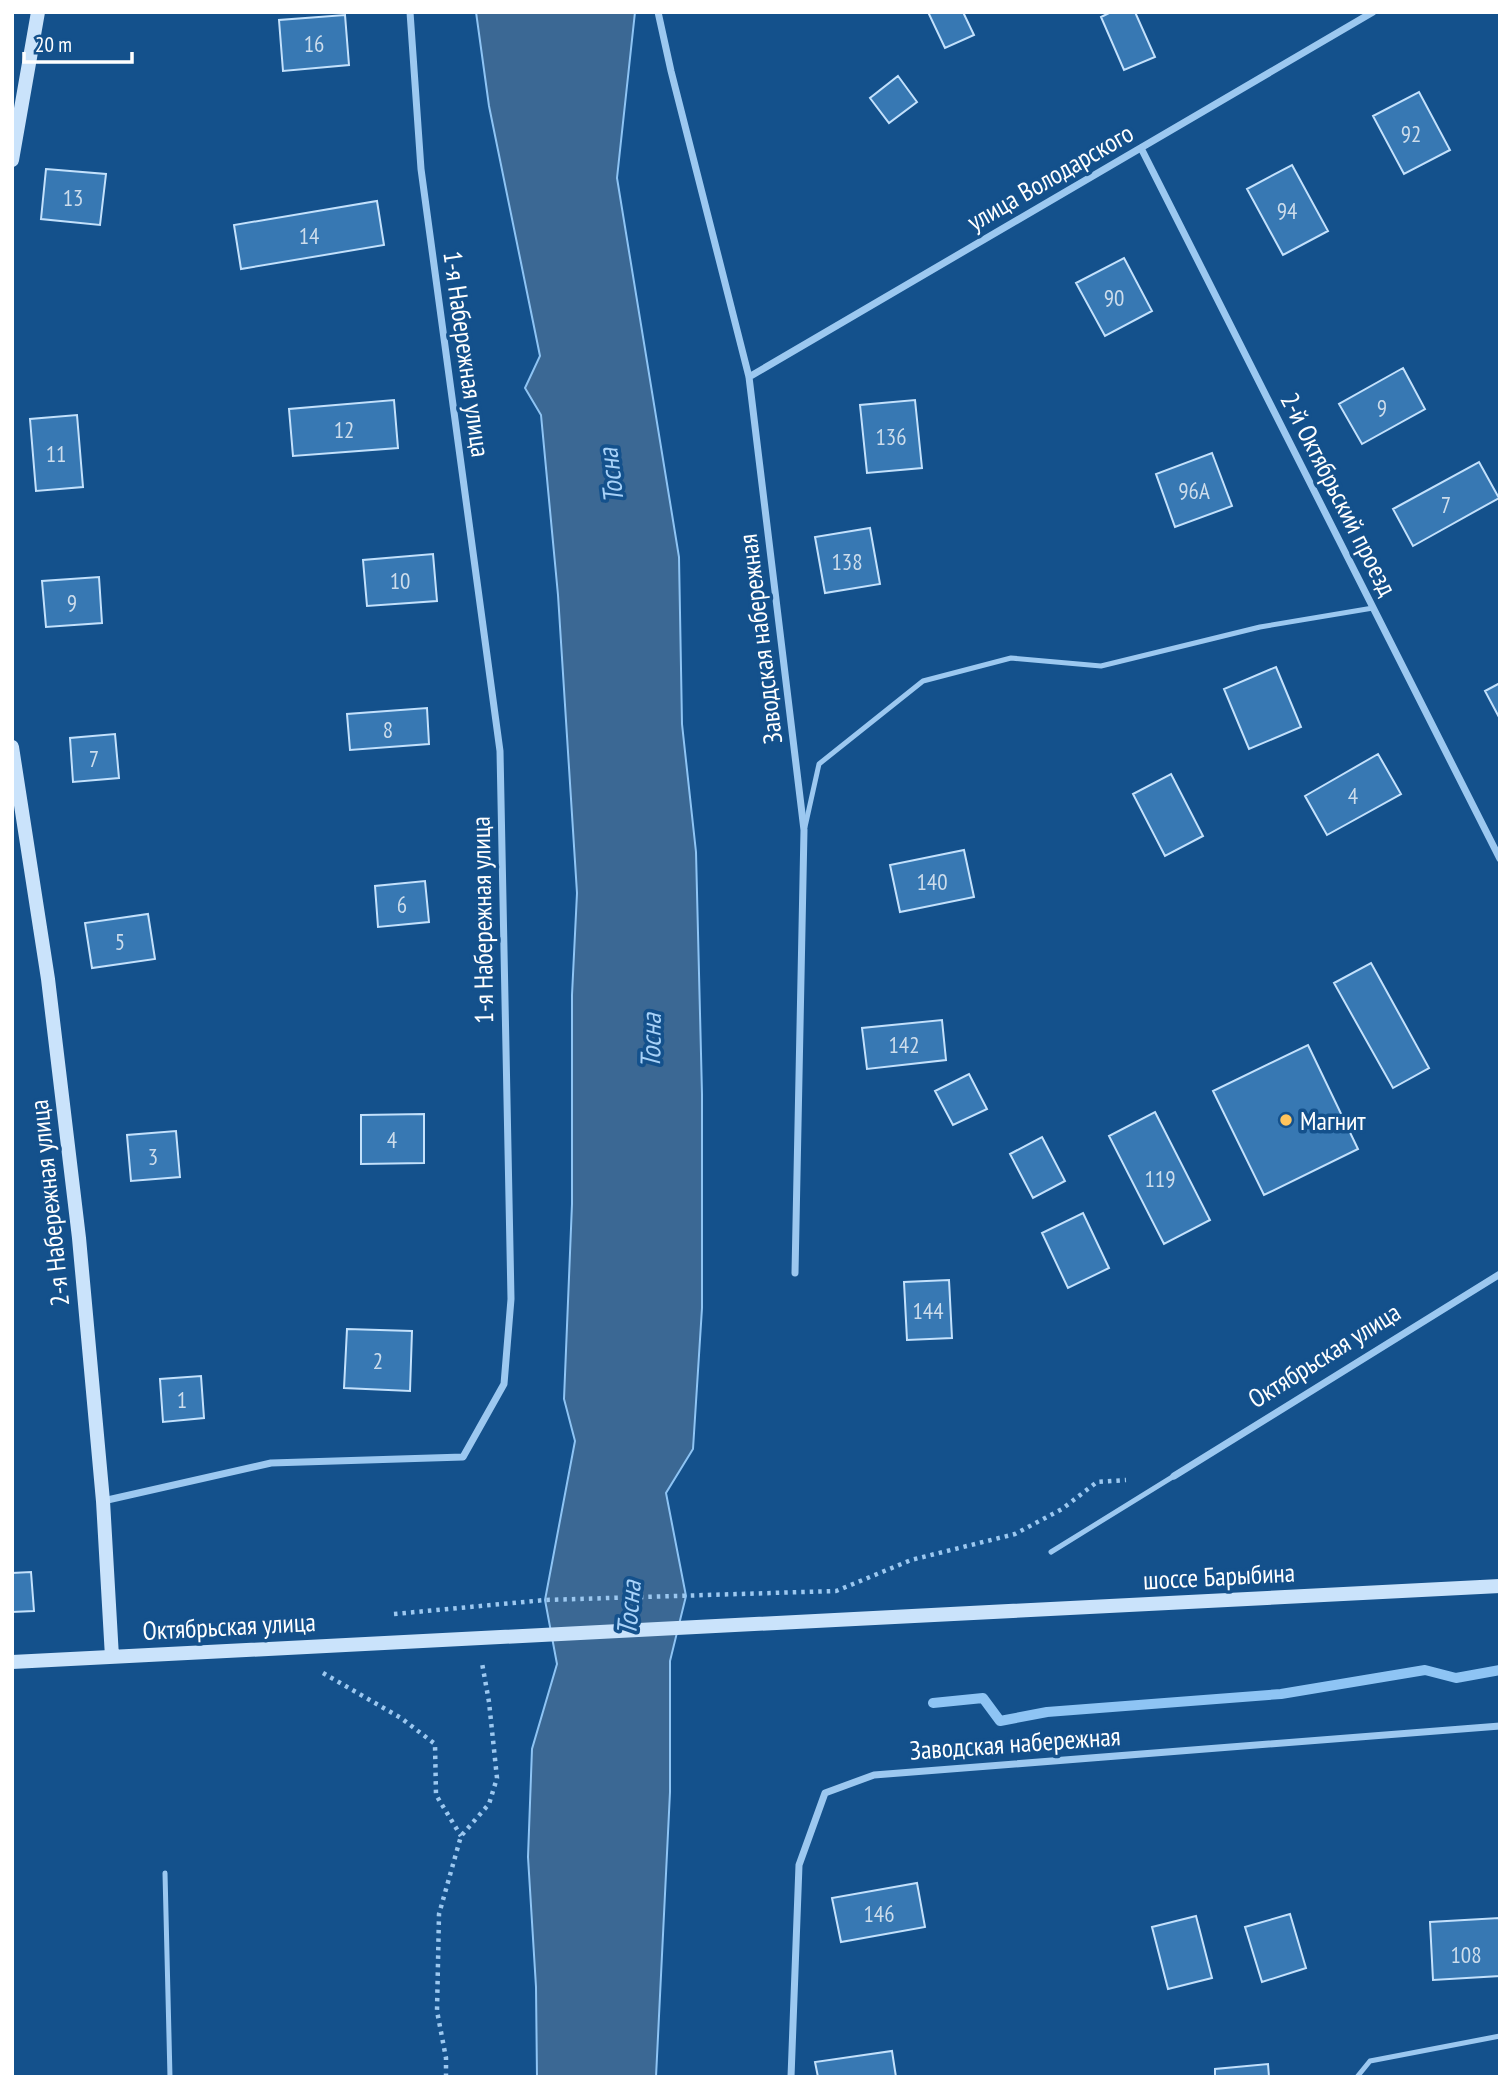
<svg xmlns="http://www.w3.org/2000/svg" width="1512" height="2089" viewBox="0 0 1512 2089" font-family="'PT Sans Narrow',sans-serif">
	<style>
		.water { fill: #3b6894; stroke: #8ec4f4; stroke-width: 2 }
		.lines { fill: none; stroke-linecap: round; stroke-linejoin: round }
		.stream { stroke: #8ec4f4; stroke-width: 10 }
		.building { fill: #3778b3; stroke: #c3e1fc; stroke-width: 2 }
		.path { stroke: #9cc8f0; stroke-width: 4.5; stroke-dasharray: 3.5 5; stroke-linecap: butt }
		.lane { stroke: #9cc8f0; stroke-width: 5 }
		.street { stroke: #9cc8f0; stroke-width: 7 }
		.secondary { stroke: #cae3fb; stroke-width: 14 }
		.poi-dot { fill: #ffc45c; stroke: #14518c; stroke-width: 2.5 }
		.labels { text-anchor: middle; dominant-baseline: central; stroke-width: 7; stroke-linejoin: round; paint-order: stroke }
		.number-label { font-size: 23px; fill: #cdddec }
		.street-label { font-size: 26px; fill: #fff; stroke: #14518c }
		.poi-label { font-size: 26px; fill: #fff; stroke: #14518c; text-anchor: start }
		.water-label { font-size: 28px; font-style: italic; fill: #a8d2f8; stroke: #14518c }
	</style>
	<rect width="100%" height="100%" fill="#14518c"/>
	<path class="water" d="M 476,12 L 635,12 L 617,178 L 679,557 L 682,724 L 696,852 L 702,1094 L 702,1308 L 693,1449 L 666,1493 L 686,1596 L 670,1661 L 670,1792 L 656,2077 L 537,2077 L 536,1987 L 528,1857 L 532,1749 L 557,1664 L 545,1600 L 575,1441 L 564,1399 L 572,1204 L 572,995 L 577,893 L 558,595 L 541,415 L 525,388 L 540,356 L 489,106 Z"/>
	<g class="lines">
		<path class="stream" d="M 933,1703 L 983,1698 L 1000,1721 L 1047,1712 L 1281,1694 L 1425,1670 L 1456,1678 L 1500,1670"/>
	</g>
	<path class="building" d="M 928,12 L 963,12 L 974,35 L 945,48 Z
		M 1111,12 L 1135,12 L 1155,57 L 1124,70 L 1101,17 Z
		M 345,15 L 349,65 L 283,71 L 279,20 Z
		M 898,76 L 917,102 L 889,123 L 870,98 Z
		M 1419,92 L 1450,150 L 1404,174 L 1373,116 Z
		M 1292,165 L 1328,231 L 1283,255 L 1247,189 Z
		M 46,169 L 106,174 L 100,225 L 41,219 Z
		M 377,201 L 384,245 L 241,269 L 234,225 Z
		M 1124,258 L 1152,311 L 1105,336 L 1076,283 Z
		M 1403,368 L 1425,409 L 1362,444 L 1339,404 Z
		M 394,400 L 398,448 L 293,456 L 289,409 Z
		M 915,400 L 922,468 L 867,473 L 860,405 Z
		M 77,415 L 83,487 L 36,491 L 30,419 Z
		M 1212,453 L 1232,506 L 1175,527 L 1156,474 Z
		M 1479,462 L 1499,498 L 1413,546 L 1393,509 Z
		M 870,528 L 880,584 L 825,593 L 815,537 Z
		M 433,554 L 437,601 L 367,606 L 363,560 Z
		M 99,577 L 102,623 L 46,627 L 42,581 Z
		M 1276,667 L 1301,727 L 1249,749 L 1224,689 Z
		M 1500,683 L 1500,719 L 1485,691 Z
		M 427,708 L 429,744 L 350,750 L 347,714 Z
		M 115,734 L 119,778 L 73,782 L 70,738 Z
		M 1378,754 L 1401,794 L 1327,835 L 1305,796 Z
		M 1171,774 L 1203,836 L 1165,856 L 1133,794 Z
		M 964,850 L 974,897 L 900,912 L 890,865 Z
		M 425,881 L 429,922 L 378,927 L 375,886 Z
		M 148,914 L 155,959 L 92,968 L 85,923 Z
		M 1371,963 L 1429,1068 L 1393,1088 L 1334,983 Z
		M 942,1020 L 946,1060 L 867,1069 L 862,1028 Z
		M 1308,1045 L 1358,1149 L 1264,1195 L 1213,1091 Z
		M 969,1074 L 987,1109 L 953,1125 L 935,1091 Z
		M 1155,1112 L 1210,1220 L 1164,1244 L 1109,1136 Z
		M 424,1114 L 424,1163 L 361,1164 L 361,1115 Z
		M 176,1131 L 180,1177 L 131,1181 L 127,1135 Z
		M 1042,1137 L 1065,1181 L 1033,1198 L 1010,1154 Z
		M 1083,1213 L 1109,1268 L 1068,1288 L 1042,1233 Z
		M 949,1280 L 952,1338 L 907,1340 L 904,1282 Z
		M 347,1329 L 412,1331 L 410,1391 L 344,1388 Z
		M 201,1376 L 204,1418 L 163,1422 L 160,1379 Z
		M 31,1572 L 34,1611 L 12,1612 L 12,1573 Z
		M 917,1883 L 925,1927 L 841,1942 L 832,1898 Z
		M 1290,1914 L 1306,1968 L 1262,1982 L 1245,1927 Z
		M 1196,1916 L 1212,1978 L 1168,1989 L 1152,1927 Z
		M 1499,1918 L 1500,1976 L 1433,1980 L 1430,1922 Z
		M 892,2051 L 896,2077 L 818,2077 L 815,2062 Z
		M 1268,2064 L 1269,2077 L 1215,2077 L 1215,2069 Z"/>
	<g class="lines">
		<path class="path" d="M 394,1614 L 545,1600 L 836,1591 L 911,1560 L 1015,1534 L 1062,1509 L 1097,1482 L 1126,1480
			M 323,1673 L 401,1718 L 435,1744 L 436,1795 L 461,1836
			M 446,2077 L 446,2058 L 437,2011 L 439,1914 L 461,1836 L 489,1804 L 497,1778 L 489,1702 L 482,1663"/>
		<path class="lane" d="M 805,827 L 819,764 L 923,681 L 1011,658 L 1101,666 L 1260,627 L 1373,608
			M 1051,1552 L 1174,1476
			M 165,1873 L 170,2077
			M 1357,2077 L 1370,2061 L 1500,2036"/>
		<path class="street" d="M 658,12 L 671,71 L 749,377 L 804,830 L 795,1273
			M 1141,148 L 1500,859
			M 749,377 L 1373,12
			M 1174,1476 L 1500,1274
			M 103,1501 L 271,1463 L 463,1457 L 504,1384 L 511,1299 L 500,751 L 421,169 L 410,12
			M 791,2077 L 799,1865 L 825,1793 L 874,1775 L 1500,1726"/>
		<path class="secondary" d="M 12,160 L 38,12
			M 12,747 L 48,979 L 79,1238 L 103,1501 L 112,1657
			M 12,1662 L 1500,1586"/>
	</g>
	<circle class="poi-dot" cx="1286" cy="1120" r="7"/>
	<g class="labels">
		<g class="number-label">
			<text x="314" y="43">16</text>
			<text x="1411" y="133">92</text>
			<text x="73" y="197">13</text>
			<text x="1287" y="210">94</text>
			<text x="309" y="235">14</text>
			<text x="1114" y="297">90</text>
			<text x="1382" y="407">9</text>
			<text x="344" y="429">12</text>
			<text x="891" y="436">136</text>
			<text x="56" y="453">11</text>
			<text x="1194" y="490">96А</text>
			<text x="1446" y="504">7</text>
			<text x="847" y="561">138</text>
			<text x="400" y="580">10</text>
			<text x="72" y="602">9</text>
			<text x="388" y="729">8</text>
			<text x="94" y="758">7</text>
			<text x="1353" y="795">4</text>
			<text x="932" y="881">140</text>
			<text x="402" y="904">6</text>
			<text x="120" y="941">5</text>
			<text x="904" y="1044">142</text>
			<text x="392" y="1139">4</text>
			<text x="153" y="1156">3</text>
			<text x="1160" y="1178">119</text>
			<text x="928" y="1310">144</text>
			<text x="378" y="1360">2</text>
			<text x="182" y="1399">1</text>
			<text x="879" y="1913">146</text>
			<text x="1466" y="1954">108</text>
		</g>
		<g class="street-label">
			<text transform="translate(1050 177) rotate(-30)">улица Володарского</text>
			<text transform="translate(467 354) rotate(82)">1-я Набережная улица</text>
			<text transform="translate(1339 494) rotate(63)">2-й Октябрьский проезд</text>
			<text transform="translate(760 639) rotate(-97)">Заводская набережная</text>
			<text transform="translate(482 920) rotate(-91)">1-я Набережная улица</text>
			<text transform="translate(49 1203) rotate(-96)">2-я Набережная улица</text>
			<text transform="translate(1324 1355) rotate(-32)">Октябрьская улица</text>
			<text transform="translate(1219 1576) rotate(-3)">шоссе Барыбина</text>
			<text transform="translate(229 1626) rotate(-3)">Октябрьская улица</text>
			<text transform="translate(1015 1743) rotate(-4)">Заводская набережная</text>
		</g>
		<g class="poi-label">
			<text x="1300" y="1120">Магнит</text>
		</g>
		<g class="water-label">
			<text transform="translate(610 476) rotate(-97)">Тосна</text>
			<text transform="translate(650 1041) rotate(-89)">Тосна</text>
			<text transform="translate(628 1608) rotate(-85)">Тосна</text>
		</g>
	</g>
	<rect width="1512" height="2089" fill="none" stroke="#ffffff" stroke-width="28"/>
	<path d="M24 52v10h108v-10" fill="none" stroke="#ffffff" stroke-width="3.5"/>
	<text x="35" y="52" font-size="21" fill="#ffffff" stroke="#14518c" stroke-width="5" paint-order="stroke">20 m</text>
</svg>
